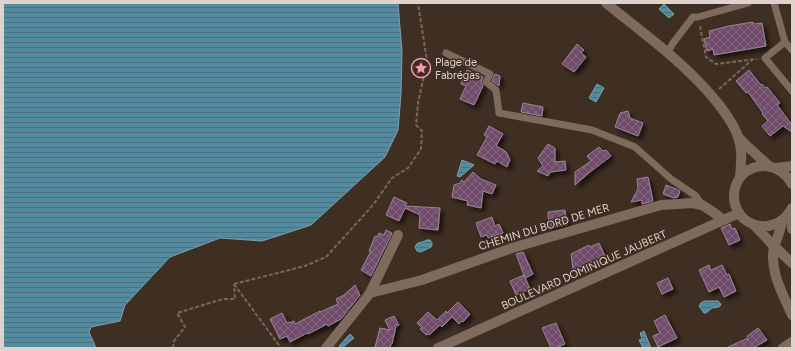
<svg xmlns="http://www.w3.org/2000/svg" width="795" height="351" viewBox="0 0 795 351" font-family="Figtree,sans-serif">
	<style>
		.water { fill: url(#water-rules); stroke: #7ca1ac }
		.building { fill: url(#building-cross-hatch); stroke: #998695; filter: url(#shadow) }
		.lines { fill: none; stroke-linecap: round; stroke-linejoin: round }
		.path { stroke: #76685d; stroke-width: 2; stroke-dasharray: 4 2; stroke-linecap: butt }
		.service { stroke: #7e6b5e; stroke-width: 7 }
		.minor { stroke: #7e6b5e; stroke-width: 10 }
		.tertiary { stroke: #7e6b5e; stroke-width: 10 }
		.labels { text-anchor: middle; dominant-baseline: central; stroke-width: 3; stroke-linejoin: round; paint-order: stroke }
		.poi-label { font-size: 11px; fill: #ded3cc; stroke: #3f2e22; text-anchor: start }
		.street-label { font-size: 11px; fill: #ded3cc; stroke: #3f2e22 }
	</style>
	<defs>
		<pattern id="water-rules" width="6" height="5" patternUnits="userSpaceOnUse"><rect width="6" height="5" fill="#528b9f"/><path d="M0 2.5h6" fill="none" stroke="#4d707d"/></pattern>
		<pattern id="building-cross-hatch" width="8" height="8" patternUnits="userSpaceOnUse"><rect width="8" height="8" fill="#714c6b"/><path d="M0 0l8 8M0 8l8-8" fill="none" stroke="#85657f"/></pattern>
		<filter id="shadow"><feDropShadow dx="3.5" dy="3.5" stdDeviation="2" flood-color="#0009"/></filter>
	</defs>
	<rect width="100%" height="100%" fill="#3f2e22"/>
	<path class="water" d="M 3,3 L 398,3 L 402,52 L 401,94 L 398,130 L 385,157 L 311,225 L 262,241 L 220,238 L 170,257 L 125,305 L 120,321 L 91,327 L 89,332 L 96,348 L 3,348 Z
		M 664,4 L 674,14 L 669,18 L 659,9 Z
		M 597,84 L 604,88 L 596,102 L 589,98 Z
		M 462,160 L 474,165 L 460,177 L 457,176 Z
		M 427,240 L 430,240 C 432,242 433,244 431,247 L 421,252 L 417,251 L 415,247 C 417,241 422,243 427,240 Z
		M 704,301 L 718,301 L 720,303 L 721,305 L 719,307 L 712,308 L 706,313 L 704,313 L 699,306 L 701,303 Z
		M 644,331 L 651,348 L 643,348 L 639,340 L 642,339 L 640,333 Z
		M 350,334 L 354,338 L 342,348 L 339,346 Z"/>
	<path class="building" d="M 753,22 L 754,24 L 762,23 L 766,46 L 714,55 L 713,49 L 707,51 L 704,39 L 710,37 L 709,31 L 729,26 Z
		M 577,44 L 584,50 L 581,53 L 586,57 L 574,72 L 562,64 Z
		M 467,70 L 483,77 L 481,82 L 483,86 L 474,105 L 460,99 L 466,86 L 461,84 Z
		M 749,70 L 761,85 L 762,84 L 765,88 L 767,87 L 780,103 L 777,105 L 792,125 L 792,132 L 783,126 L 770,136 L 762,126 L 768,121 L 762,114 L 763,113 L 748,92 L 746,93 L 736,81 Z
		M 495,74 L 500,76 L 499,86 L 492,81 Z
		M 523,103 L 543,107 L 542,116 L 521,112 Z
		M 628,111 L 630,118 L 643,123 L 638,136 L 615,127 L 620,113 Z
		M 489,126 L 503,134 L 496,146 L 505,151 L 507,153 L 510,160 L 507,167 L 497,161 L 495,164 L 477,155 L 487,137 L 484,135 Z
		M 548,144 L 555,148 L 555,162 L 565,161 L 566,170 L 550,172 L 548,176 L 537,171 L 543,166 L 538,158 Z
		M 599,147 L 603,151 L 606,150 L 611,156 L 590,172 L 575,185 L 575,172 L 591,161 L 587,156 Z
		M 473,172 L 481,179 L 496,185 L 492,194 L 483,191 L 481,208 L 467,205 L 468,201 L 452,197 L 454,185 L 460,183 L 462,180 L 464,182 Z
		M 648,177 L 653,201 L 642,204 L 642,200 L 631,202 L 638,189 L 637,179 Z
		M 666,185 L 676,189 L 680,191 L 678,197 L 674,198 L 663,194 Z
		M 394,197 L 407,203 L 405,206 L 440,208 L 438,230 L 419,228 L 420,215 L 405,208 L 399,221 L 386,215 Z
		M 565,210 L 567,225 L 549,228 L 548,212 Z
		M 492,217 L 495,226 L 499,224 L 503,233 L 488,238 L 487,235 L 481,237 L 476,223 Z
		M 730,224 L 732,229 L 735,228 L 740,240 L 729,245 L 721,228 Z
		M 386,230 L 392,233 L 371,276 L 361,270 L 371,251 L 369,251 L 375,236 L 377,237 L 379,233 L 384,235 Z
		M 599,243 L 605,256 L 584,266 L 584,265 L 573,270 L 571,254 L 589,245 L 590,247 Z
		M 523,252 L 533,274 L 525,278 L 516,254 Z
		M 709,265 L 711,270 L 722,265 L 727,275 L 729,274 L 736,291 L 724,297 L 719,287 L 709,292 L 699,270 Z
		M 524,275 L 530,289 L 516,295 L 510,281 Z
		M 668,278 L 673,289 L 662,294 L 657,283 Z
		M 355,285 L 360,295 L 341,319 L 328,326 L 327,324 L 308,334 L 307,333 L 290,342 L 287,336 L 280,339 L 270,319 L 282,313 L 287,323 L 289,322 L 289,323 L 294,321 L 295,324 L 320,311 L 320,312 L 338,304 L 336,299 L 344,295 Z
		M 458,302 L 470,314 L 463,322 L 462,321 L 459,324 L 452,317 L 442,327 L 440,325 L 429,335 L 428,334 L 426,335 L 420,329 L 422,328 L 417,323 L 428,312 L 437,320 L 446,311 L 447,313 Z
		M 665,315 L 677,338 L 658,347 L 653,336 L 660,333 L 654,321 Z
		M 394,316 L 399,325 L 396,326 L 392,344 L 391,344 L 390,348 L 380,348 L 375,347 L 380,328 L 390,330 L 385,320 Z
		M 556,323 L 565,344 L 556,348 L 551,348 L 542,328 Z
		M 758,328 L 767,340 L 753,348 L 726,348 L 748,338 L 747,336 Z"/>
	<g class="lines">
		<path class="path" d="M 700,26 L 706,57 L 716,64 L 757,59
			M 719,89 L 752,60
			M 234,284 L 305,266 L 326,257 L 373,205 L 392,178 L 408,168 L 421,149 L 422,131 L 416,125 L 418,103 L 427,61 L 418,3
			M 234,284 L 281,348
			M 173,348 L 174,341 L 185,327 L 177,313 L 223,299 L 235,299 L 234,284"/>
		<path class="service" d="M 774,3 L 785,42 L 792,50
			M 785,42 L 765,58 L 792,91
			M 668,52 L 673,43 L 693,17 L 698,17 L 748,3
			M 446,53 L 490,74 L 486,82 L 496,90 L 499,113 L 592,130 L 635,147 L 671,179 L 696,196 L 702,205"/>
		<path class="minor" d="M 606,3 C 644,34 685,63 716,101 C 724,111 734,124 738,137 C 743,150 741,163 740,177
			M 738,137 L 747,146 L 769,166
			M 782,220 C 781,230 777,238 774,247 C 769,271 783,294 792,315
			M 370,293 L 398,235
			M 326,348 L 370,293 L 422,280 L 512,248 L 661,205 L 693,203 L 702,205 L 713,212 L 723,220
			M 438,348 L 739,213
			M 783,348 L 792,342"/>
		<path class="tertiary" d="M 776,168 L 792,166
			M 792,184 C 785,172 776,166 763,166 C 755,166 749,169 743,174 C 738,179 735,186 734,193 C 732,228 776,239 792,208
			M 790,212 L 792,229
			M 753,224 L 775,247 L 792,263"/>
	</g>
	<defs>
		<symbol id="sight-ring" viewBox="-11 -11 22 22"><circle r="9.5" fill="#3f2e22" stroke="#f39aab" stroke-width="1.5"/><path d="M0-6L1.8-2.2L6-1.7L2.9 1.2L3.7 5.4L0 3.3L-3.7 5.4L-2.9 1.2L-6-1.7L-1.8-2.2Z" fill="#f39aab"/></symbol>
	</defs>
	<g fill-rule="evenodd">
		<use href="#sight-ring" x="410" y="57" width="22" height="22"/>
	</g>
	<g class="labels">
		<g class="poi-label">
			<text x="435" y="62">Plage de<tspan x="435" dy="13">Fabrégas</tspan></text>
		</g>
		<g class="street-label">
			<text transform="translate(544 227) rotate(-17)">CHEMIN DU BORD DE MER</text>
			<text transform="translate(584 270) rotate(-24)">BOULEVARD DOMINIQUE JAUBERT</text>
		</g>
	</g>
	<rect width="795" height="351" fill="none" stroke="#ded3cc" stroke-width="8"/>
</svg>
